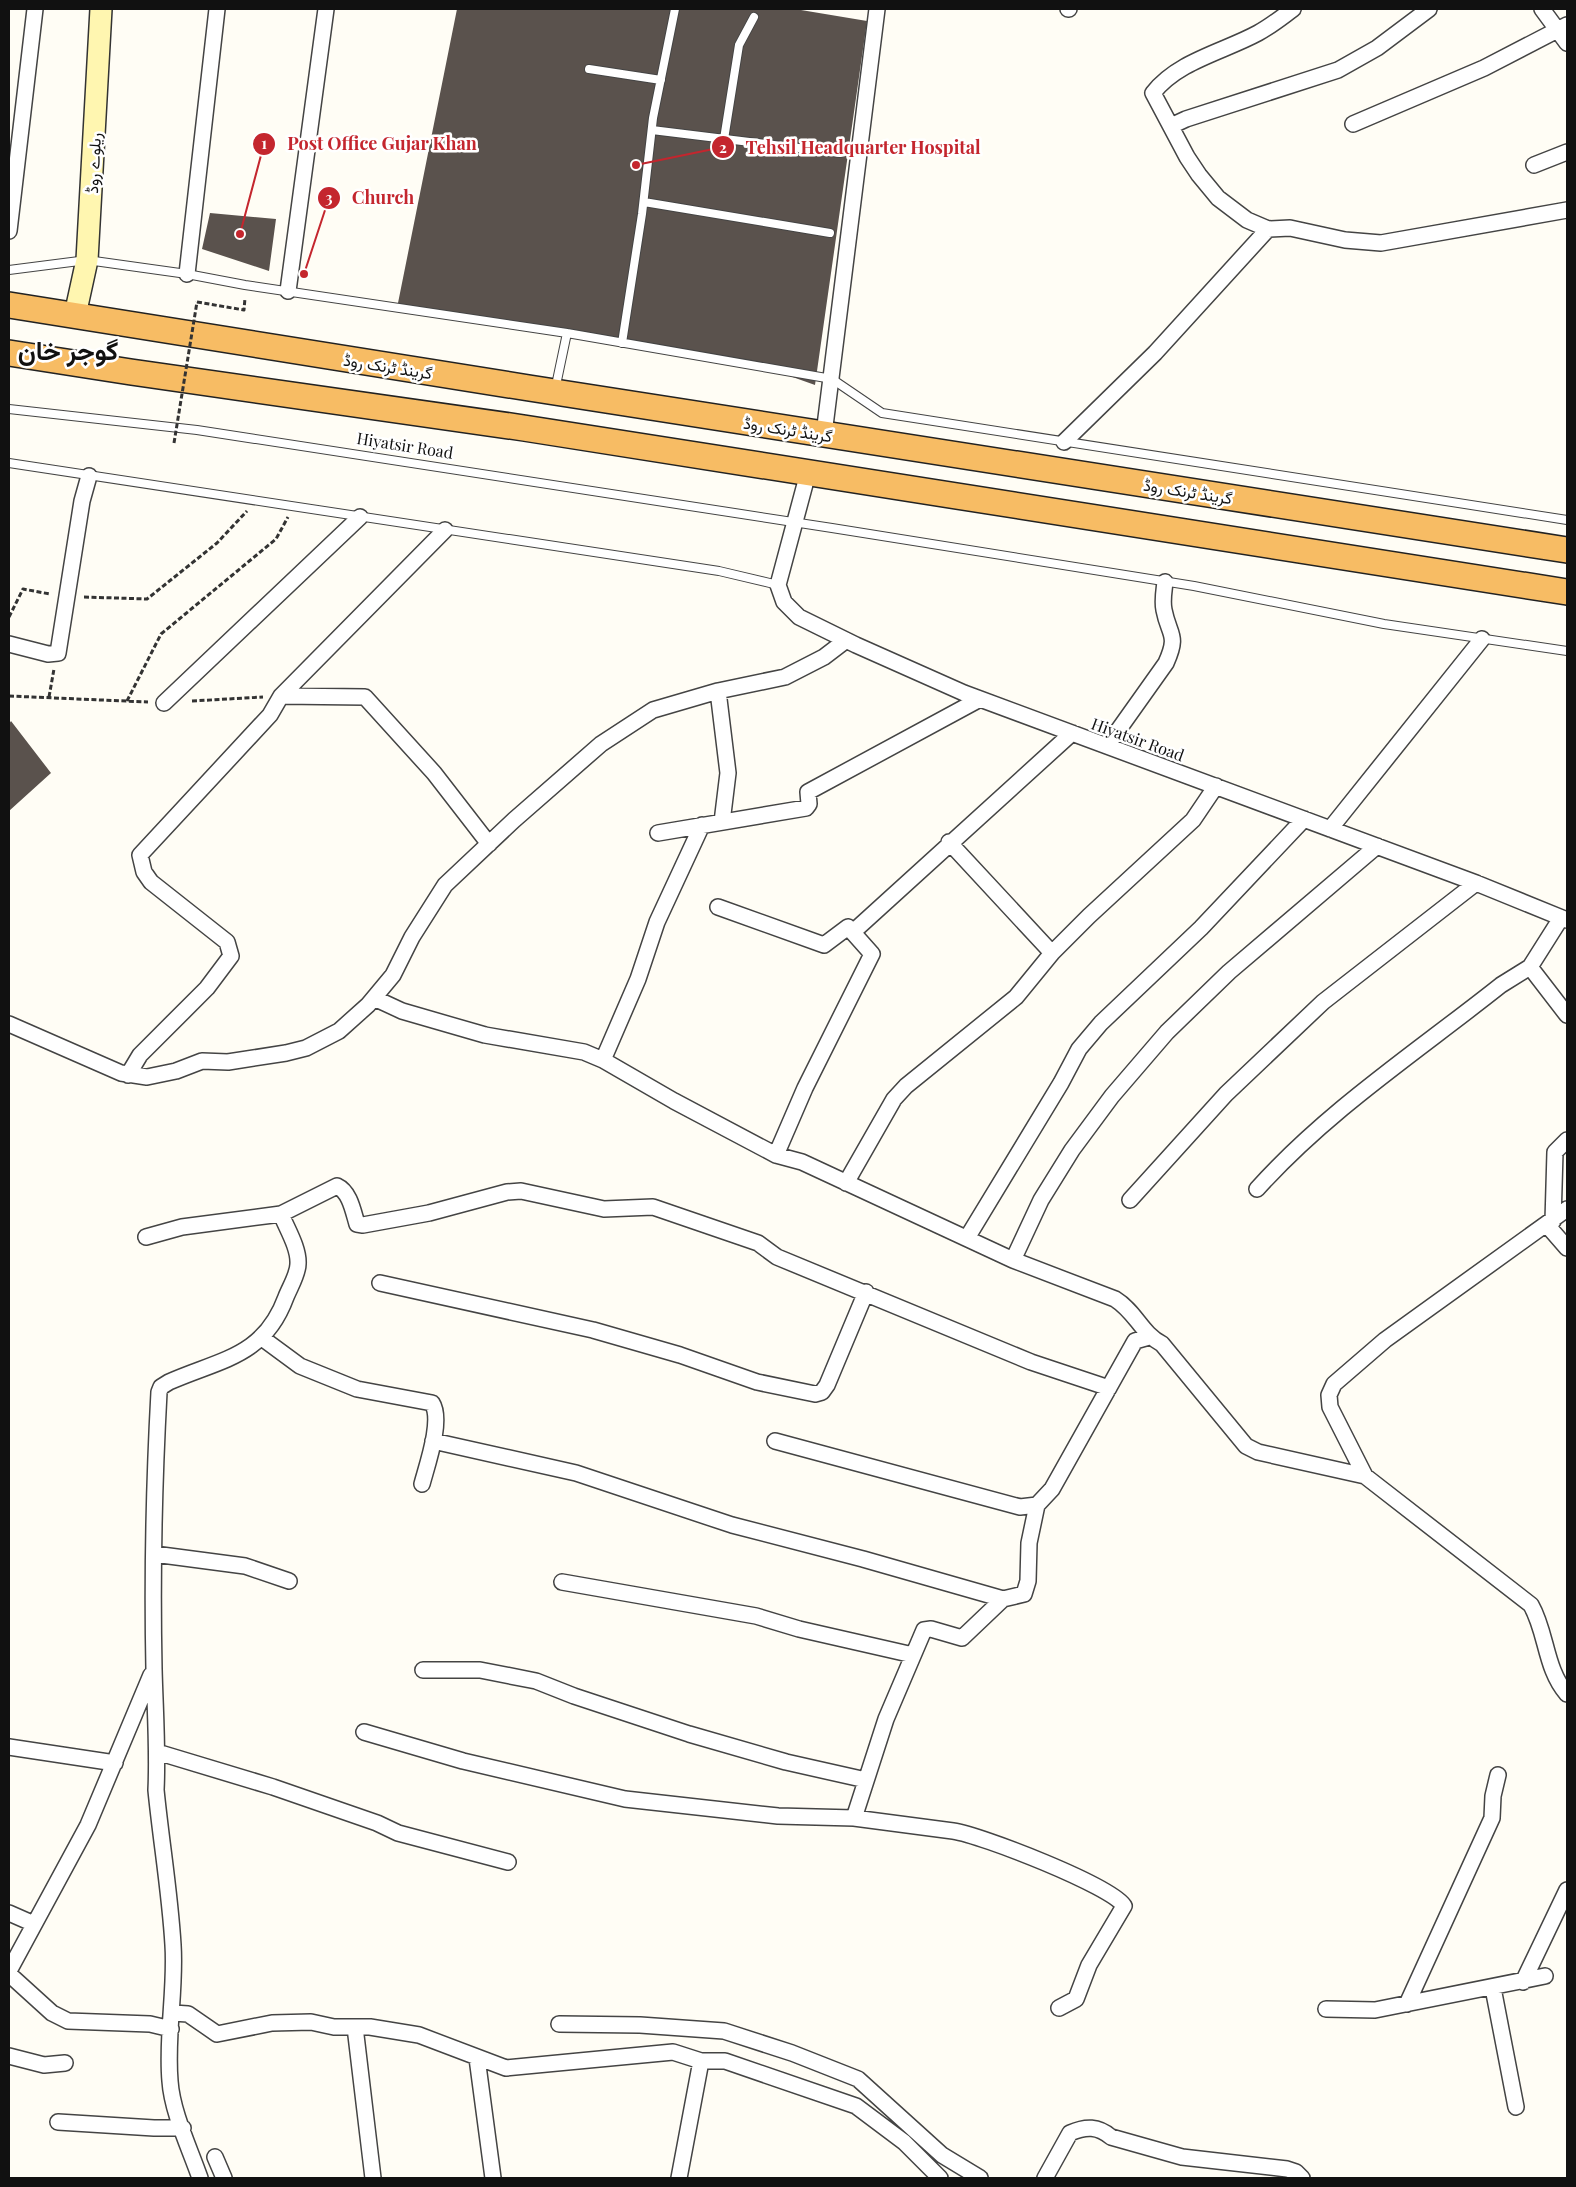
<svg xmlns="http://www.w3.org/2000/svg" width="1576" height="2187" viewBox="0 0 1576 2187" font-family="'Playfair Display',Vazirmatn,serif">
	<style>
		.building { fill: #5a524d }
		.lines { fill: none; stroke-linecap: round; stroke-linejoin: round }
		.service-casing { stroke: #444; stroke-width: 10 }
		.minor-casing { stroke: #444; stroke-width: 18 }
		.secondary-casing { stroke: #333; stroke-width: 24 }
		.trunk-casing { stroke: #222; stroke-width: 28 }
		.path { stroke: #333; stroke-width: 3; stroke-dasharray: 5 2.5; stroke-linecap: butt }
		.service { stroke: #fff; stroke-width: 8 }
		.minor { stroke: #fff; stroke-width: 15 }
		.secondary { stroke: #fff6b0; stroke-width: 21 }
		.trunk { stroke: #f7bc64; stroke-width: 25 }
		.path-bridge { stroke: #333; stroke-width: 3; stroke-dasharray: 5 2.5; stroke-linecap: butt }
		.labels { text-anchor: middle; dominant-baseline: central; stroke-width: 5; stroke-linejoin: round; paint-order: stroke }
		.street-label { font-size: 16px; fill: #111; stroke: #fff }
		.town-label { font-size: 26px; font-weight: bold; fill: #111; stroke: #fff }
		.leader { fill: none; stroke: #c4262e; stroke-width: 2 }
		.callout-dot { fill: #c4262e; stroke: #fff; stroke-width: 2 }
		.mark-label { font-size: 15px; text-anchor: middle; font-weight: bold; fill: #fff }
		.callout-label { font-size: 18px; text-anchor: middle; font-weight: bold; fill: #c4262e; stroke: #fff; stroke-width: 5; stroke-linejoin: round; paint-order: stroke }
	</style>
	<rect width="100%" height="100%" fill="#fffdf5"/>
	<path class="building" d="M 457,9 L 795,9 L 867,21 L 815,385 L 770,369 L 397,308 Z
		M 210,213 L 276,219 L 269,271 L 202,249 Z
		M 11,721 L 51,773 L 9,811 L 9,724 Z"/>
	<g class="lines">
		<defs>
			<path id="service" d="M 589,69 L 661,80
				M 652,130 L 840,153
				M 724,139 L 739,45 L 754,17
				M 644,202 L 830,233
				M 9,270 L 87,260 L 187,274 L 245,285 L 567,333 L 832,379 L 882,413 L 1567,520
				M 622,343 L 642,214 L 653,118 L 675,9
				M 555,390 L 567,333
				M 9,409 L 197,430 L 832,528 L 1194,586 L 1384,624 L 1567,651
				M 9,463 L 719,571 L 778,585"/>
			<path id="minor" d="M 1068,9 L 1069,9
				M 1293,9 C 1282,17 1271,26 1258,33 C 1223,52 1178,61 1153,93 L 1187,157 L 1199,175 L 1218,198 L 1247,220 L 1268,229 L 1290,228 L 1345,240 L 1381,243 L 1567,210
				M 1542,9 L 1567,43
				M 1353,124 L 1484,68 L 1567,25
				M 1171,126 L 1186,119 L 1338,70 L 1377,48 L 1429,9
				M 1534,165 L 1567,152
				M 9,231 L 35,9
				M 187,274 L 217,9
				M 288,291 L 326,9
				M 824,434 L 877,9
				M 1064,442 L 1155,353 L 1268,229
				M 808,473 L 778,585 L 784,602 L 799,617 L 856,645 L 964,693 L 1476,883 L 1567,920
				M 9,644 L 48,654 L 58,653 L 82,501 L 89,476
				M 718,691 L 728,773 L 722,822
				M 281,696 L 365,697 L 434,773 L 489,844
				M 164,703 L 360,517
				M 1107,746 L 1166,663 C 1179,634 1169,636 1164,610 C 1162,601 1164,591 1165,582
				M 1330,829 L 1482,639
				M 658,833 L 806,808 L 809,804 L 808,792 L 980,699
				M 949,842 L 1052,953
				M 718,907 L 824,945 L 848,927 L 872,954 L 805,1088 L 776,1155
				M 853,932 L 1072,733
				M 1530,967 L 1567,1015
				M 374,998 L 402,1011 L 485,1035 L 584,1052 L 603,1060 L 674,1101 L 776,1155 L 802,1162 L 1013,1260 L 1115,1299 C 1136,1312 1141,1333 1162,1344 L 1246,1446 L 1258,1452 L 1365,1476 L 1531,1605 C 1547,1633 1545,1669 1567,1694
				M 9,1024 L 121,1073 L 147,1077 L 176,1071 L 202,1061 L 228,1062 L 286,1053 L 306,1048 L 339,1031 L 368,1005 L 393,975 L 412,937 L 445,885 L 514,820 L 601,744 L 653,710 L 718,691 L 785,677 L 824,657 L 845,641
				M 603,1060 L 638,979 L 657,922 L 702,825
				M 128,1075 L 140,1055 L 207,988 L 231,956 L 227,942 L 151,882 L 144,872 L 140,855 L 270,715 L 281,696 L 445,530
				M 846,1183 L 894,1099 L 906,1086 L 1016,997 L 1052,953 L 1089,916 L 1193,820 L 1216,786
				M 1257,1189 C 1328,1110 1418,1051 1501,985 L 1530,967 L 1561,918
				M 1130,1200 L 1226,1094 L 1323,1002 L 1476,883
				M 1553,1221 L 1555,1152 L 1567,1140
				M 1547,1225 L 1567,1248
				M 146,1237 L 182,1227 L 281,1214 L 337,1186 C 350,1192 353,1211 357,1224 L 363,1225 L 429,1213 L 507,1192 L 521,1191 L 604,1209 L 653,1207 L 758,1243 L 777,1257 L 1031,1362 L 1109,1388
				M 967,1238 L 1061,1083 L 1079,1049 L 1101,1023 L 1201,928 L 1304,819
				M 1013,1260 L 1041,1200 L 1072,1150 L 1112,1096 L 1167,1032 L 1229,972 L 1377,846
				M 380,1283 L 593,1330 L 680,1355 L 757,1382 L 815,1394 L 822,1392 L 827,1385 L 866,1292
				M 262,1338 L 300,1366 L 357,1389 L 432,1403 C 443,1420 427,1465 422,1484
				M 433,1441 L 576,1473 L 732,1525 L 863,1559 L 1003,1599 L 1024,1594 L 1028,1581 L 1029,1543 L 1037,1505 L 1052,1489 L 1135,1341 L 1149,1337
				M 775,1441 L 1020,1507 L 1037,1505
				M 1365,1476 L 1330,1407 L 1329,1395 L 1334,1384 L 1385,1340 L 1567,1209
				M 154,1554 L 245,1566 L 289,1581
				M 562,1582 L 756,1616 L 799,1629 L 913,1655
				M 423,1670 L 480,1670 L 536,1681 L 574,1696 L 689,1734 L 786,1762 L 866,1780
				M 364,1732 L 463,1761 L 625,1799 L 778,1816 L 854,1818 L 953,1831 C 981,1835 1112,1886 1124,1906 L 1089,1965 L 1076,1999 L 1059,2008
				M 9,1747 L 115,1763
				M 157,1752 L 273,1787 L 377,1823 L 398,1833 L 508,1862
				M 854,1818 L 886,1719 L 924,1630 L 931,1629 L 962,1638 L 1003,1599
				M 9,1913 L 34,1924
				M 9,1971 L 88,1825 L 151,1675
				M 9,1974 L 52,2013 L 68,2021 L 150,2024 L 171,2029
				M 1523,1982 L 1567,1890
				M 1493,1988 L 1516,2107
				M 1407,2004 L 1492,1818 L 1493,1796 L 1498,1775
				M 1326,2009 L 1375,2010 L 1545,1976
				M 173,2013 L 188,2014 L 217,2034 L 272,2023 L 311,2022 L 334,2027 L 370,2027 L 419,2035 L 506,2068 L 673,2052 L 701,2061 L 725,2061 L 856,2106 L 904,2142 L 940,2178
				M 559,2024 L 640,2025 L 724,2031 L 792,2053 L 858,2079 L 942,2155 L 980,2178
				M 355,2027 L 373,2178
				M 9,2056 L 44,2065 L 65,2063
				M 477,2058 L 493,2178
				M 58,2122 L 154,2128 L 183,2128
				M 215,2157 L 224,2178
				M 200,2178 C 190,2149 172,2112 170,2081 C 166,2035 176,1990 173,1945 C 170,1893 161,1841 156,1790 C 158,1750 155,1709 154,1669 C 152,1576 154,1484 159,1392 L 161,1387 L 169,1382 C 221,1359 264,1357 286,1297 C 290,1287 298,1274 298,1264 C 299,1248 287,1229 281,1214
				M 679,2178 L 701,2061
				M 1045,2178 L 1070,2133 C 1086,2126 1098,2126 1111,2137 L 1182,2157 L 1287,2169 L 1296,2172 L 1302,2178"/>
			<path id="secondary" d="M 75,315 L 87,260 L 101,9"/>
			<path id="trunk" d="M 9,305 L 529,388 L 1567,550
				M 9,353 L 131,372 L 524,428 L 1567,592"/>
		</defs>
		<use href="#service" class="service-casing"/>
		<use href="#minor" class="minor-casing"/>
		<use href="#secondary" class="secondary-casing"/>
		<use href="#trunk" class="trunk-casing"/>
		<path class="path" d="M 197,302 L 244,310 L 245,298
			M 84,597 L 147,599 L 217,543 L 247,511
			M 9,617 L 23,589 L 50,594
			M 9,696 L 148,702
			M 49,697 L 54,669
			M 127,701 L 161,634 L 276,539 L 288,517
			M 192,701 L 263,697"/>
		<use href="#service" class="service"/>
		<use href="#minor" class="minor"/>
		<use href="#secondary" class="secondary"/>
		<use href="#trunk" class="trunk"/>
		<path class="path-bridge" d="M 174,443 L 197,302"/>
	</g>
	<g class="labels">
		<g class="street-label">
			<text transform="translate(93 163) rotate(-87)">ریلوے روڈ</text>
			<text transform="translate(388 366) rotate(9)">گرینڈ ٹرنک روڈ</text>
			<text transform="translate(788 429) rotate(9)">گرینڈ ٹرنک روڈ</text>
			<text transform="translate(405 445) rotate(9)">Hiyatsir Road</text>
			<text transform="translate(1188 491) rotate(9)">گرینڈ ٹرنک روڈ</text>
			<text transform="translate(1138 739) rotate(20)">Hiyatsir Road</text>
		</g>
		<g class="town-label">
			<text x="68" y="349">گوجر خان</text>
		</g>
	</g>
	<path class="leader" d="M240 234L264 144M636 165L723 147M304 274L329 198"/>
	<g class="callout-dot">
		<circle cx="240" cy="234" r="5"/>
		<circle cx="636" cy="165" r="5"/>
		<circle cx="304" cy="274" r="5"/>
		<circle cx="264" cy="144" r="12"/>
		<circle cx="723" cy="147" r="12"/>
		<circle cx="329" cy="198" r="12"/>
	</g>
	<g class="mark-label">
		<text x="264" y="149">1</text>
		<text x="723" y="153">2</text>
		<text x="329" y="203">3</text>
	</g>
	<g class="callout-label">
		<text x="382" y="150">Post Office Gujar Khan</text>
		<text x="863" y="154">Tehsil Headquarter Hospital</text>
		<text x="383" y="204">Church</text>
	</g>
	<rect width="1576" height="2187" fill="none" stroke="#111111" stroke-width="20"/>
</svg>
